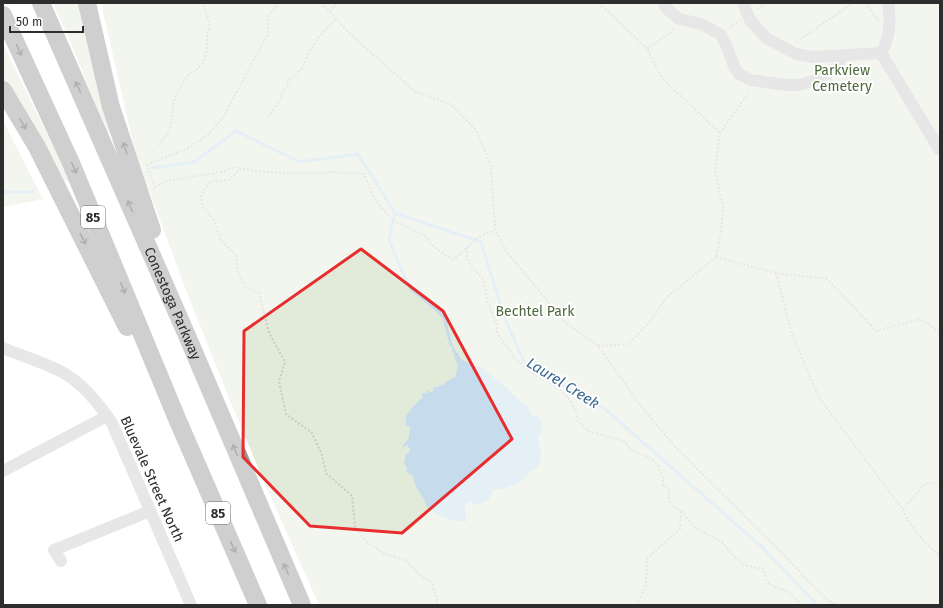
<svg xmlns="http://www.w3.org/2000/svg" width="943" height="608" viewBox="0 0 943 608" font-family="'Fira Sans',sans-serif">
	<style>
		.green { fill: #e2ebda }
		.water { fill: #c6dbeb }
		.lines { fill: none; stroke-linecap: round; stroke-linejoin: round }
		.stream { stroke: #c6dbeb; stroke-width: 3 }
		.path { stroke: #cacaca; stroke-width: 2; stroke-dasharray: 2 2; stroke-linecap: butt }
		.minor { stroke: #cacaca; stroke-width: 12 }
		.highway { stroke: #949494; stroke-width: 18 }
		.oneway { stroke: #515151 }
		.marked { fill: none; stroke: #e72d2e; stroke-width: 3; stroke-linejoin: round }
		.labels { text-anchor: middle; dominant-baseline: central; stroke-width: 4; stroke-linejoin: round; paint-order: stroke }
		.shield { fill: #fff; stroke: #6c6c6c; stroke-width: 1 }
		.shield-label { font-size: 13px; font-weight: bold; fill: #2d2d2d }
		.park-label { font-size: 14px; fill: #4d693a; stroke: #fff }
		.street-label { font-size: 14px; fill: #2d2d2d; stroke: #fff }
		.water-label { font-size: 15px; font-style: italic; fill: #3b6990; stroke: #fff }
	</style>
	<rect width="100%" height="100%" fill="#fff"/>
	<path class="green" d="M 53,3 L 80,3 L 113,131 L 107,133 L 70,41 Z
		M 101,3 L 940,3 L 940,605 L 319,605 L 264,482 L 229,398 L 186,290 L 136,156 Z
		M 3,44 L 70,181 L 62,182 L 3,78 Z
		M 3,121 L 43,199 L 3,207 Z"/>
	<path class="water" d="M 452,345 L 462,360 L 480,367 L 507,388 L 518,399 L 526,404 L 531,414 L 540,418 L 543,432 L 537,437 C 540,445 543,457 538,465 C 536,469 531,470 529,473 C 518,486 508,488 493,490 L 488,500 L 477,505 L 475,503 L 473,506 L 470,501 L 465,505 L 466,522 L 449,519 L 434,513 L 433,508 L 427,507 C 424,495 414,489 413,476 L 406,471 L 407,467 L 404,464 L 406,454 L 410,452 L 410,449 L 408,447 L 408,445 L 402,447 L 409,437 L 409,431 L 411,427 L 406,426 C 407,423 405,420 406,417 C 408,411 418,401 423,397 L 422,393 L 427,393 L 427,390 L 430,390 L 430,393 L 433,391 L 434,387 C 443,387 447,380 455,377 L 458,366 L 452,350 Z"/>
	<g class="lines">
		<path class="stream" d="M 153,168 L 194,162 L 236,131 L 300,162 L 358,154 L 395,213 L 481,242 L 504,316 L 524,362 L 605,409 L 763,548 L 817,605
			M 3,192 L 33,192
			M 395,213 L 389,240 L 400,267 L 411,289 L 436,309 L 444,318 L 451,345"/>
		<path class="path" d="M 280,3 C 268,13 267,18 268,34 L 222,119 L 208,135 L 188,148 L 147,165 L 155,187 L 167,181 L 221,172 L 235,167 L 255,171 L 286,173 L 322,173 L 331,172 L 364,174 L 374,198 L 392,220 L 424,235 L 432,245 L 445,255 L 454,259 L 480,236 L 495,230
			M 322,3 L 346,30 L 414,91 L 452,105 L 476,130 L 491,166 L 495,230 L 506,251 L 565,322 L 598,346 L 640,405 L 677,449 L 781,552 L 828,601 L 838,605
			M 599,3 L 647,49 L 662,78 L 720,133
			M 866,3 L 879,22
			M 757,9 L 766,3
			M 330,12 L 336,3
			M 729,28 L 740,21
			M 796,42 L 853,3
			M 647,49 L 672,31 L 674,27
			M 268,117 L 281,99 L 282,92 L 287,87 L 288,81 L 303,68 L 308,54 L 317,39 L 336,19
			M 159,145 C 164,138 172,128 172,120 C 173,114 172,107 174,101 C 177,92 184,82 189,73 L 193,73 L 204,62 L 207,48 L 207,35 L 210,25 L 203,3
			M 241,168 L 229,180 L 210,182 L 201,195 L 202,206 L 214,220 L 221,241 L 236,255 L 238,272 L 245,287 L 259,293 L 269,333 L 285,362 L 279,382 L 286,414 L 312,433 L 322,455 L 326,473 L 352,496 L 355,527 L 367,542 L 385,554 L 405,560 L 420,575 L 432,583 L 437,599 L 437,605
			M 467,247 L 467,258 L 472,267 L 483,279 L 488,303 L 497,324 L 497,333 L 517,361 L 532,373 L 559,388 L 570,400 L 576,412 L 577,420 L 588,431 L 624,441 L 630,449 L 652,459 L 658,465 L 663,477 L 663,485 L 669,490 L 669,500 L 673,507 L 681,510 L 694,527 L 722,542 L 733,556 L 741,561 L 742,565 L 764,569 L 766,579 L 769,584 L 788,592 L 801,605
			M 716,257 L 776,273 L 827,279 L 876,331 L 920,319 L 940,332
			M 776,273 L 792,334 L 818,396 L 903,510 C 911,528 924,543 940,556
			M 598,346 L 628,344 L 649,323 L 667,297 L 716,257 L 721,232 L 723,208 L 715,170 L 720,133 L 747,95 L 748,89
			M 903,510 L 926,483 L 940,484
			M 637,605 L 646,585 L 647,558 L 680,529 L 681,511"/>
		<path class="minor" d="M 664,3 L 667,9 L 679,19 L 701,24 L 720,34 L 726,45 L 734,66 L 739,74 L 751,80 L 786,85 L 798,85 L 817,80 L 838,66 L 842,55
			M 743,3 L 750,20 L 766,38 L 796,54 L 813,57 L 881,53
			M 881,53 L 939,149
			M 881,53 C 890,38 891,20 888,3
			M 3,348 C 22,356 42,362 60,371 C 82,382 98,403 112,423 L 191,605
			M 3,471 L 107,416
			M 61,561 L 54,550 L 150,511"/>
		<g class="highway">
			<path id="s1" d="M 41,3 L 185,331 L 302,605"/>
			<path d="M 87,3 L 111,107 L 152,230"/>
			<path d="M 3,15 L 71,163 L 178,421 L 258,605"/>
			<path d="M 3,90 L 37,147 L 127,327"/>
		</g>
	</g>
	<defs><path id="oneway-shaft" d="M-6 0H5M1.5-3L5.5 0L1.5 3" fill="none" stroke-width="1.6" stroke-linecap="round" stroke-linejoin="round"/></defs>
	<g class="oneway">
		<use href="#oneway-shaft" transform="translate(19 50) rotate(65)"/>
		<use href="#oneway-shaft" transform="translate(78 87) rotate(-114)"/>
		<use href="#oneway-shaft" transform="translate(23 124) rotate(59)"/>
		<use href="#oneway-shaft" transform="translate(125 148) rotate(-109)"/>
		<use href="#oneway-shaft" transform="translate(74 168) rotate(67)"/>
		<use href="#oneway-shaft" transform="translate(130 206) rotate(-114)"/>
		<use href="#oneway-shaft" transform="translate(83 239) rotate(63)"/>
		<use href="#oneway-shaft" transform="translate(123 288) rotate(68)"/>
		<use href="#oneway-shaft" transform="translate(235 450) rotate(-113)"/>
		<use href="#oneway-shaft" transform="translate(233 547) rotate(67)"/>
		<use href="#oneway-shaft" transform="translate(286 569) rotate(-113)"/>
	</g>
	<path d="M0 0H943V608H0ZM 361,249 L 443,311 L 512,439 L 402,533 L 310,526 L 243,457 L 244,331 Z" fill="#fff" fill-opacity=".55" fill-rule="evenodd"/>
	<path class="marked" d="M 361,249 L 443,311 L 512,439 L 402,533 L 310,526 L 243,457 L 244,331 Z"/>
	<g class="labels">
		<g class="shield">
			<rect x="81" y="206" width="24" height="22" rx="3"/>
			<rect x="206" y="502" width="24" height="22" rx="3"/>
		</g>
		<g class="shield-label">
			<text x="93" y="217">85</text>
			<text x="218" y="513">85</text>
		</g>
		<g class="park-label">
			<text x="842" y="70">Parkview<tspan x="842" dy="16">Cemetery</tspan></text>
			<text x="535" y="311">Bechtel Park</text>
		</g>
		<g class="street-label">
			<text stroke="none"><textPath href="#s1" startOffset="328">Conestoga Parkway</textPath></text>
			<text transform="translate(152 479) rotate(66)">Bluevale Street North</text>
		</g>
		<g class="water-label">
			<text transform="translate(563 383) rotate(32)">Laurel Creek</text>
		</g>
	</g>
	<rect width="943" height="608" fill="none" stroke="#2d2d2d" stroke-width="8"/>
	<path d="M10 26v6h73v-6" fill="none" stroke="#2d2d2d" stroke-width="2"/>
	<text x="16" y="26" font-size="12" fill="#2d2d2d" stroke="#ffffff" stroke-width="3" paint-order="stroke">50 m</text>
</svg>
